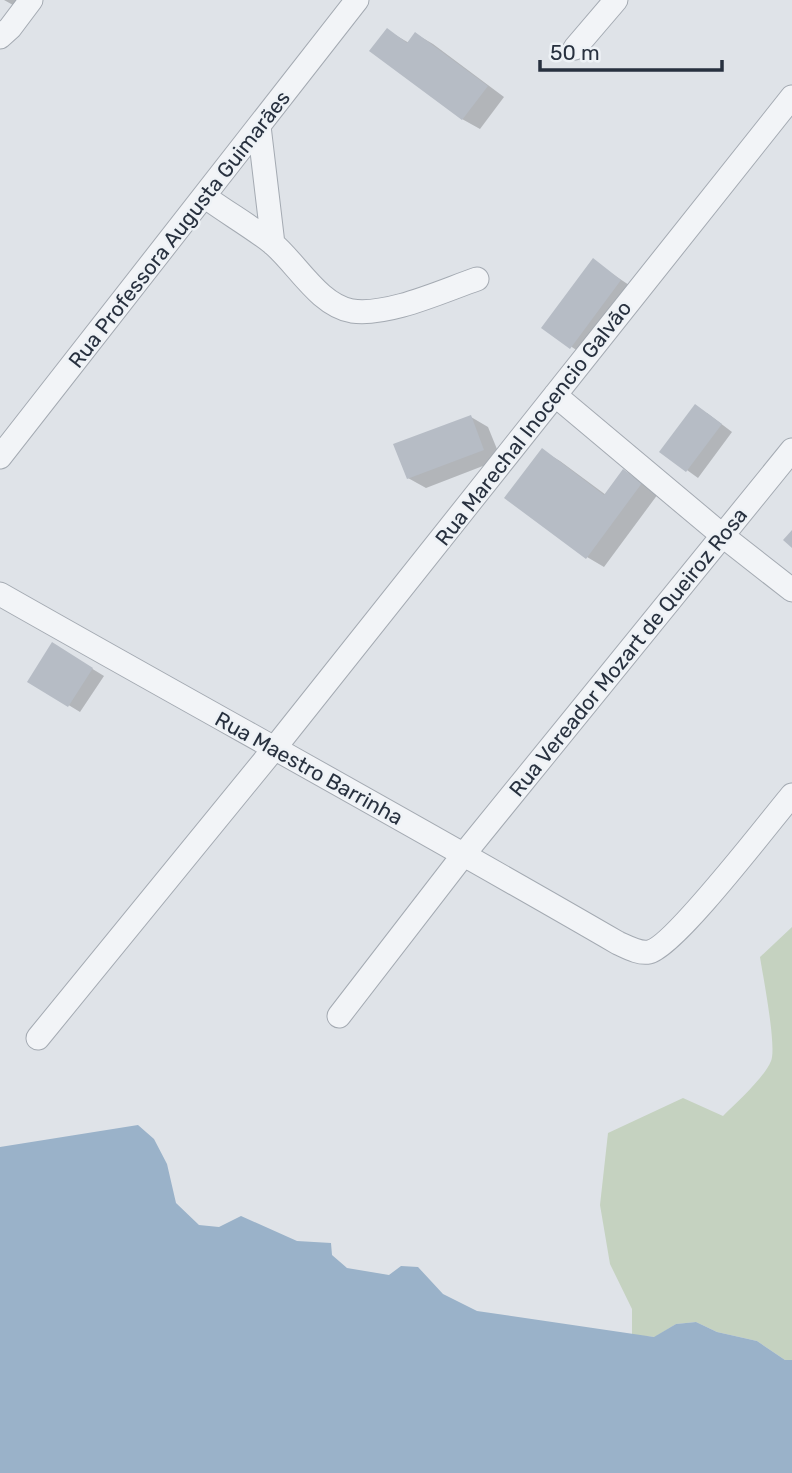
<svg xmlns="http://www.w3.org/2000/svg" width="792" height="1473" viewBox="0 0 792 1473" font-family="Rubik,sans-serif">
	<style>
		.green { fill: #c5d2c0 }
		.water { fill: #9ab2c9 }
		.shadow { fill: #0003 }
		.building { fill: #b6bcc5 }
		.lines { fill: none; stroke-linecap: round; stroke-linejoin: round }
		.minor-casing { stroke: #a4aab2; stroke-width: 25 }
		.minor { stroke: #f2f4f7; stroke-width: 23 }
		.labels { text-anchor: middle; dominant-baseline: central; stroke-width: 5; stroke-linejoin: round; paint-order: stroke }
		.street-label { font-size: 21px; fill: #28313f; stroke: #eef2f6 }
	</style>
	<rect width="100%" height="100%" fill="#dfe3e8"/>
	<path class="green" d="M 792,927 L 792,1360 L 785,1360 L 757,1341 L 717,1332 L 696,1322 L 676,1324 L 655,1337 L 632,1335 L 632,1309 L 610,1264 L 600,1205 L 608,1133 L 683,1098 L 723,1116 C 737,1102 764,1078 771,1061 C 777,1048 763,976 760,957 Z"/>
	<path class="water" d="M 138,1125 L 154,1139 L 167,1164 L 176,1203 L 199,1225 L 219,1227 L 241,1216 L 297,1241 L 331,1243 L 332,1255 L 347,1268 L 389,1275 L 401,1266 L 418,1267 L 443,1294 L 477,1311 L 654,1337 L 676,1324 L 696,1322 L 717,1332 L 757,1341 L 785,1360 L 792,1360 L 792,1473 L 0,1473 L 0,1147 Z"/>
	<path class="shadow" d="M 4,0 L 17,0 L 13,5 Z
		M 387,30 L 409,43 L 416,34 L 433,44 L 504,97 L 480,129 L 462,119 Z
		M 593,261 L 638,291 L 588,358 L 544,328 Z
		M 707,413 L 732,432 L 698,478 L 662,452 Z
		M 471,417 L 488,427 L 501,459 L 426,488 L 408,478 Z
		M 543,451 L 560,461 L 606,495 L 624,472 L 658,494 L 604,567 L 587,557 Z
		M 52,644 L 104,676 L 80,712 L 29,681 Z"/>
	<path class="building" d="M 387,28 L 407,43 L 415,32 L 488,86 L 462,120 L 369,51 Z
		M 593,258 L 621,280 L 570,349 L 541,328 Z
		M 695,404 L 722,424 L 686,472 L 659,452 Z
		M 471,415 L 484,450 L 407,479 L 393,444 Z
		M 542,448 L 604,495 L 623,469 L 642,483 L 586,559 L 504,498 Z
		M 792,530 L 792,548 L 783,540 Z
		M 52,642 L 93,668 L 68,707 L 27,682 Z"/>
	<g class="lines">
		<defs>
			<path id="minor" d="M 0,37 L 10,28 L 31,0
				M 575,48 L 616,0
				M 259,126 L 273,244
				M 204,196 C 226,212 250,226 271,242 C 296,262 318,305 352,311 C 389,316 442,291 477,279
				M 555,395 L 723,536 L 792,590
				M 0,457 L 357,0
				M 0,594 C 206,711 413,824 618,943 C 627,947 639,954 649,952 C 674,947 770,821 792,795
				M 339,1016 L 464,854 L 792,450
				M 38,1038 L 273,750 L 792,97"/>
		</defs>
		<use href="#minor" class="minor-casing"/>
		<use href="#minor" class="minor"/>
	</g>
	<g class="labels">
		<g class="street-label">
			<text transform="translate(179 229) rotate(-52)">Rua Professora Augusta Guimarães</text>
			<text transform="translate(533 423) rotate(-52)">Rua Marechal Inocencio Galvão</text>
			<text transform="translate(628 652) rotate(-51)">Rua Vereador Mozart de Queiroz Rosa</text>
			<text transform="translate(309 768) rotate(29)">Rua Maestro Barrinha</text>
		</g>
	</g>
	<path d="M540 60v10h182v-10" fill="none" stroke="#28313f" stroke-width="3.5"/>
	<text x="550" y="60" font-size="21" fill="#28313f" stroke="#eef2f6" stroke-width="5" paint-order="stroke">50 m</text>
</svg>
